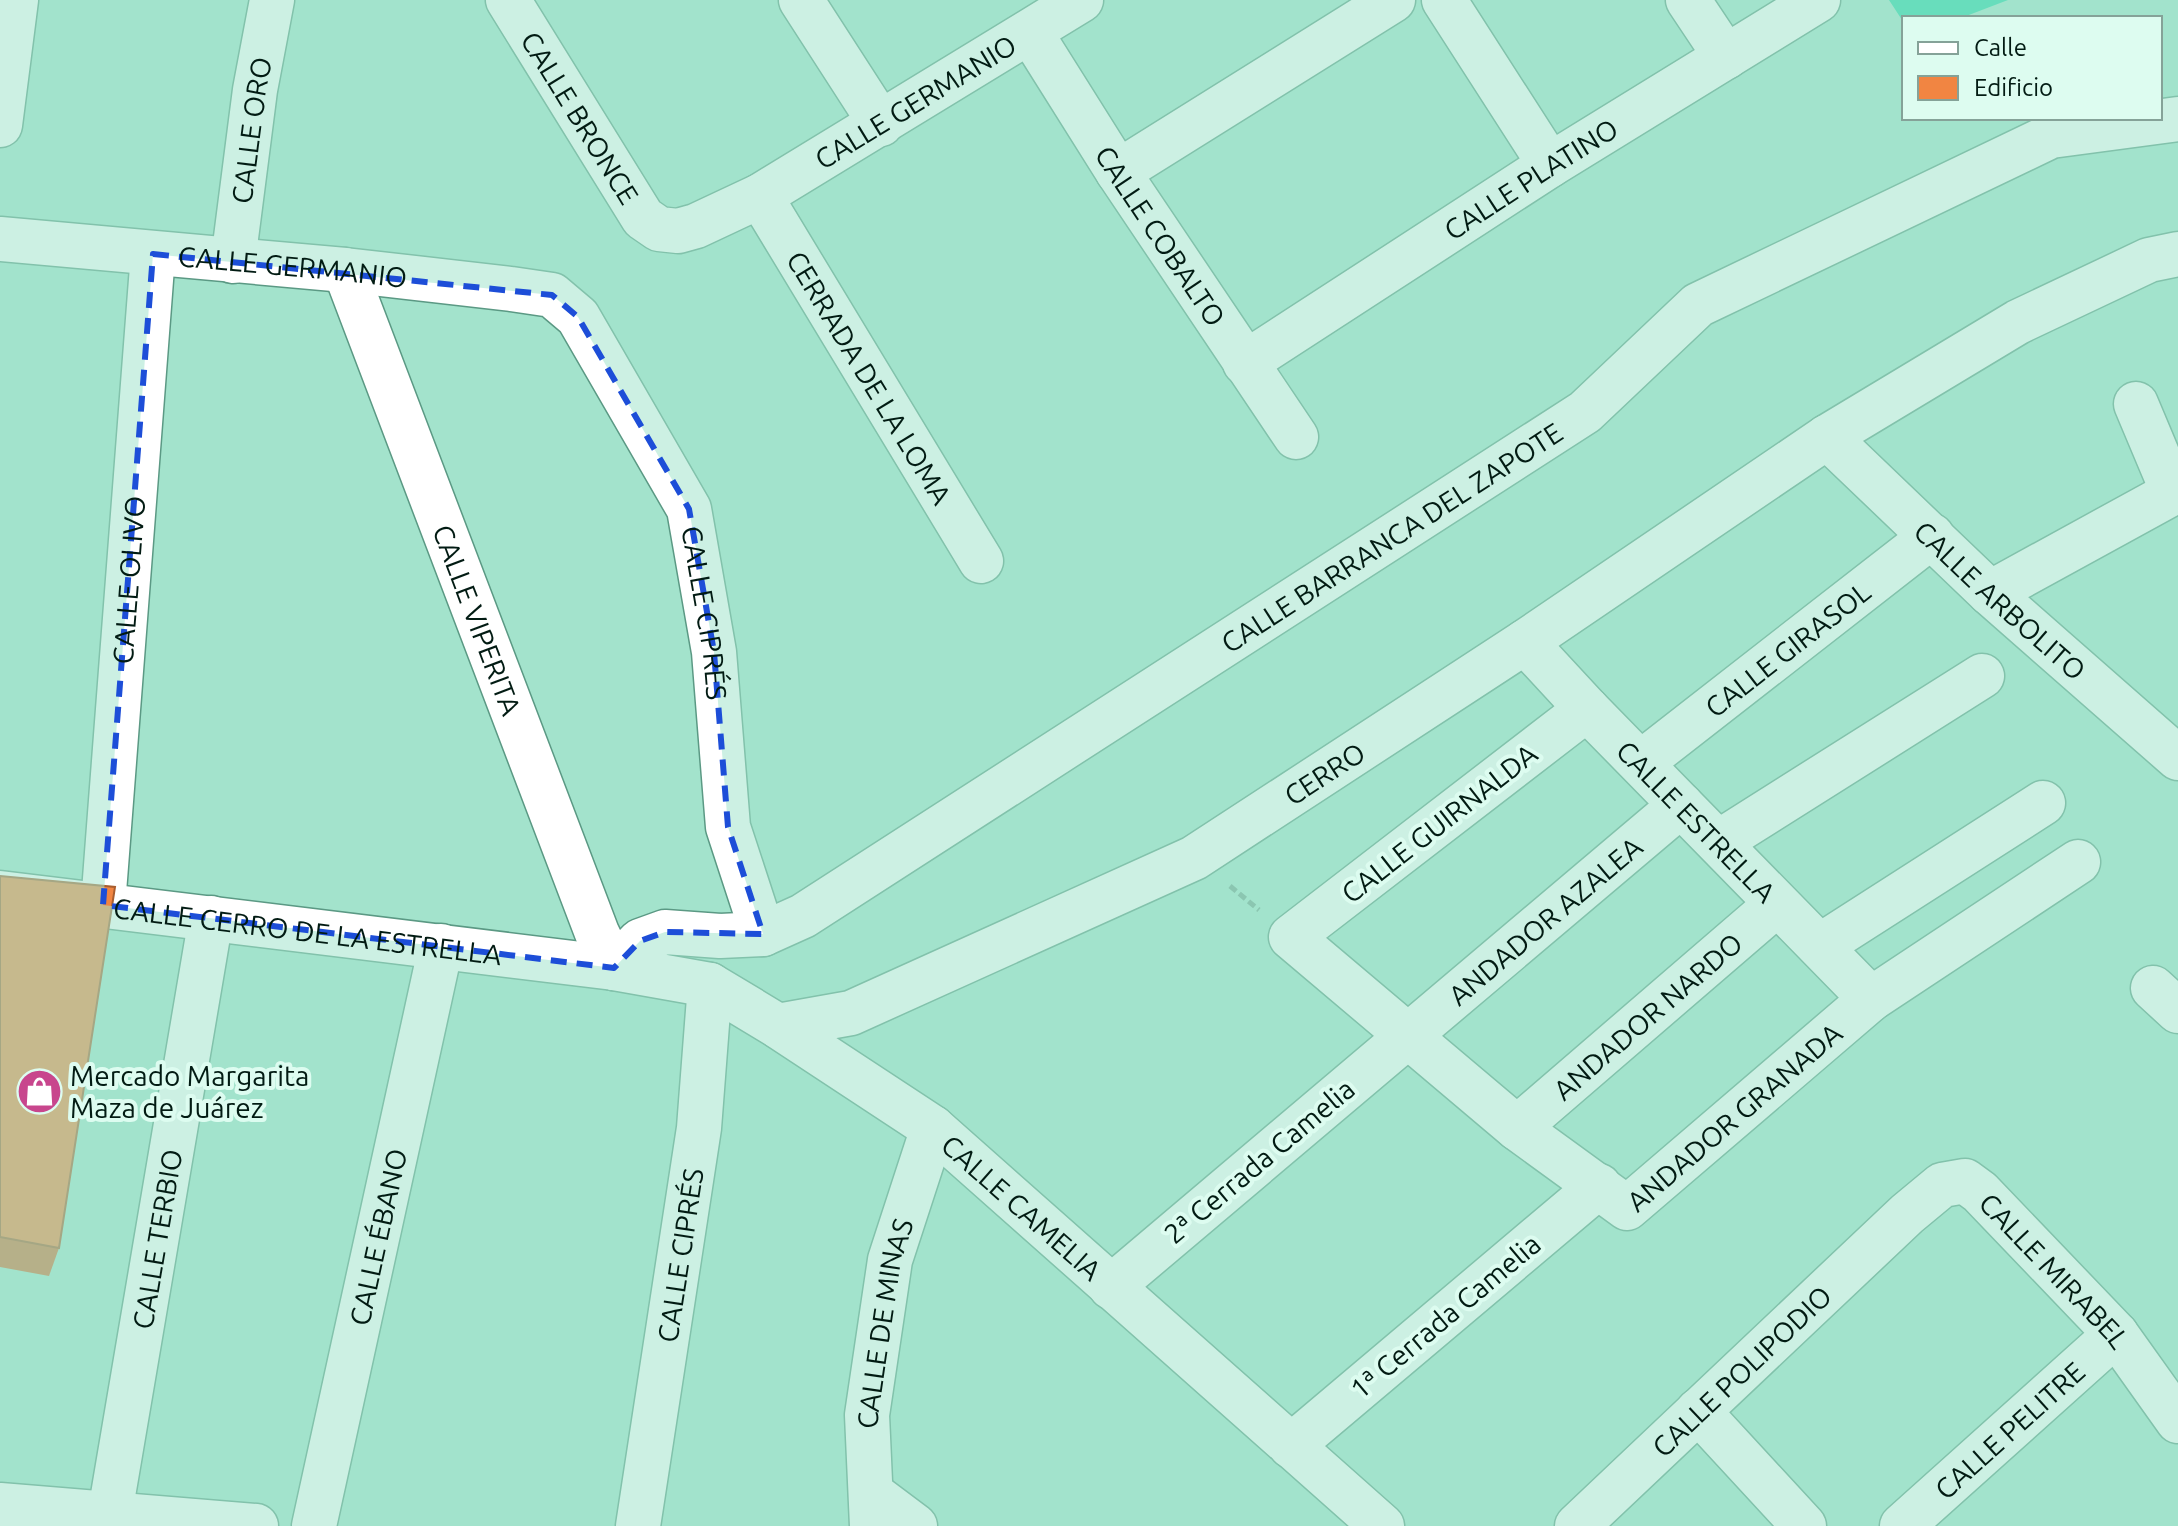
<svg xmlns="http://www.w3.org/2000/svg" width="2178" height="1526" viewBox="0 0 2178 1526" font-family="Ubuntu,sans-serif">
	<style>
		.green { fill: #22d6a9 }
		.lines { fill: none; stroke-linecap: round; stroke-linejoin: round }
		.minor-casing { stroke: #5b9984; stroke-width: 47 }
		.path { stroke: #6fa390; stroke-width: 5; stroke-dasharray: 8 4; stroke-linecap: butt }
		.minor { stroke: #fff; stroke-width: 44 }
		.wall { fill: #cf7239 }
		.building { fill: #f18542; stroke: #a95d2e; stroke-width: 2 }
		.marked { fill: none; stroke: #1d4ed8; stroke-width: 6; stroke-dasharray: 16 10; stroke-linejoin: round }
		.labels { text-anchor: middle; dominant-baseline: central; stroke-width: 8; stroke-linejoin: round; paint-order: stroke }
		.street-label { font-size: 28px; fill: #021b13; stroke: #ddfcf0 }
		.poi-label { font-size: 28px; fill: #021b13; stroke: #ddfcf0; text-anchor: start }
	</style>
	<rect width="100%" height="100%" fill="#a3e3cc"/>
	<path class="green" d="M 1889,0 L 2008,0 L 1961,18 L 1904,18 L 1904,23 Z"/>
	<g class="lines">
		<defs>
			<g id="minor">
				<path id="s1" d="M 508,0 L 643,218 L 659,229 L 678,231 L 696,226 L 760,196 L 1081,0"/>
				<path d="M 801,0 L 881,124"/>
				<path d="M 1444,0 L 1550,165"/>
				<path d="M 1688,0 L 1726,57"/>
				<path id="s2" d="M 1030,32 L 1118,172 L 1296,437"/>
				<path d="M 0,125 L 16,0"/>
				<path d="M 1118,172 L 1393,0"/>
				<path id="s3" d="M 760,196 L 981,561"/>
				<path id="s4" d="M 0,239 L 345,270 L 511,289 L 552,295 L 578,317 L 689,509 L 714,652 L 728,827 L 763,934"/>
				<path id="s5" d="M 233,261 L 255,90 L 272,0"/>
				<path id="s6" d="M 345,270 L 597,933 L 614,968"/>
				<path id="s7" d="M 1245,363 L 1550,165 L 1818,0"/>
				<path d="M 2136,404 L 2173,492"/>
				<path id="s8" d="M 1827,437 L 1990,593 L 2178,758"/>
				<path d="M 1990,593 L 2178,490"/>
				<path id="s9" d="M 1525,642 L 1587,709 L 1871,999"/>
				<path id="s10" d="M 1587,709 L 1291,937 L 1517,1128 L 1627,1208 L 1871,999 L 2078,862"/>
				<path id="s11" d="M 1642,762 L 1932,536"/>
				<path d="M 1719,842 L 1982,676"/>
				<path id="s12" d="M 0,893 L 614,968 L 710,985 L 778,1026 L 933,1128 L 1382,1526"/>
				<path id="s13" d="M 103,905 L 153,254"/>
				<path d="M 1820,946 L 2043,803"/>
				<path id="s14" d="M 614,968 L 640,941 L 665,932 L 720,936 L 763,934 L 803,916 L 1585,412 L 1698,305 L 2051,136 L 2178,119"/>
				<path d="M 2153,988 L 2178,1011"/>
				<path id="s15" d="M 778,1026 L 851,1013 L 1194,858 L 1525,642 L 1827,437 L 2018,322 L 2149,260 L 2178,254"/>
				<path id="s16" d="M 1517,1128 L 1777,904"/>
				<path id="s17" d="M 1111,1287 L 1681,805"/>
				<path d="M 1698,1411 L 1804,1526"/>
				<path d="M 1291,1446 L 1599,1186"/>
				<path d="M 871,1493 L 915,1526"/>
				<path d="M 0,1505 L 256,1526"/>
				<path id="s18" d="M 110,1513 L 211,918"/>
				<path id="s19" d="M 314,1526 L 441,946"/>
				<path id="s20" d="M 638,1526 L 699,1128 L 710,985"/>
				<path id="s21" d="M 872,1526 L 867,1415 L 890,1260 L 933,1128"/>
				<path id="s22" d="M 1577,1526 L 1907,1214 L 1942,1185 L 1965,1181 L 1980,1192 L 2116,1334 L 2178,1421"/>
				<path id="s23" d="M 1902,1526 L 2116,1334"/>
			</g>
		</defs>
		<use href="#minor" class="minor-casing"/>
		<path class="path" d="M 1230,886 L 1259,910"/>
		<use href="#minor" class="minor"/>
	</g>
	<path class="wall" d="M 0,876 L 59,1248 L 49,1276 L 0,1267 Z"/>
	<path class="building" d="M 0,876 L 115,887 L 59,1248 L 0,1237 Z"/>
	<path d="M0 0H2178V1526H0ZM 153,254 L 552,295 L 578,317 L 689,509 L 714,652 L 728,827 L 763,934 L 665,932 L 640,941 L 614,968 L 103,905 Z" fill="#a3e3cc" fill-opacity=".55" fill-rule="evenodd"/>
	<path class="marked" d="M 153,254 L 552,295 L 578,317 L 689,509 L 714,652 L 728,827 L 763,934 L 665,932 L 640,941 L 614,968 L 103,905 Z"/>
	<defs>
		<symbol id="shop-disc" viewBox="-11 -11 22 22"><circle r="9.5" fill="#c8468d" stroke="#ddfcf0"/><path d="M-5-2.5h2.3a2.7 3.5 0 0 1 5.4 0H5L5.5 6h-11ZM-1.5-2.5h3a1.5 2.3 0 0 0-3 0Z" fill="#fff"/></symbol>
	</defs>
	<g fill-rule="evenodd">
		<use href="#shop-disc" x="14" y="1066" width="51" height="51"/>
	</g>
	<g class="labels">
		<g class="street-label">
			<text stroke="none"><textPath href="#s1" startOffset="566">CALLE GERMANIO</textPath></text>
			<text stroke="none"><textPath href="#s1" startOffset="138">CALLE BRONCE</textPath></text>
			<text stroke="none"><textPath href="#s5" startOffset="132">CALLE ORO</textPath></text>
			<text stroke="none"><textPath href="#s7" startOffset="340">CALLE PLATINO</textPath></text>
			<text stroke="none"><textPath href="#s2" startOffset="242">CALLE COBALTO</textPath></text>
			<text stroke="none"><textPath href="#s4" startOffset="294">CALLE GERMANIO</textPath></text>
			<text stroke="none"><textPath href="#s3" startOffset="212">CERRADA DE LA LOMA</textPath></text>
			<text stroke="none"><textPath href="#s14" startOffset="906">CALLE BARRANCA DEL ZAPOTE</textPath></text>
			<text stroke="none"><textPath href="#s13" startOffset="326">CALLE OLIVO</textPath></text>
			<text stroke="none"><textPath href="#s8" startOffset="238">CALLE ARBOLITO</textPath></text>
			<text stroke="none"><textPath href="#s4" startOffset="916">CALLE CIPRÉS</textPath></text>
			<text stroke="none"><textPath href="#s6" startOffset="374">CALLE VIPERITA</textPath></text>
			<text stroke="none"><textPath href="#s11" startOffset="184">CALLE GIRASOL</textPath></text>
			<text stroke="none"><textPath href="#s15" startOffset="606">CERRO</textPath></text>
			<text stroke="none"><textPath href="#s9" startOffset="248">CALLE ESTRELLA</textPath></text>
			<text transform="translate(1439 823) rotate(-38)">CALLE GUIRNALDA</text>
			<text stroke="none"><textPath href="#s17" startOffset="568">ANDADOR AZALEA</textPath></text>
			<text stroke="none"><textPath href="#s12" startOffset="310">CALLE CERRO DE LA ESTRELLA</textPath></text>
			<text stroke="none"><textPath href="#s16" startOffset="172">ANDADOR NARDO</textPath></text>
			<text stroke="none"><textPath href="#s10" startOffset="946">ANDADOR GRANADA</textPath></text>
			<text transform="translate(1259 1161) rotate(-40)">2ª Cerrada Camelia</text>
			<text stroke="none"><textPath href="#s12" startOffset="1100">CALLE CAMELIA</textPath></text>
			<text stroke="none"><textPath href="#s19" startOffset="296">CALLE ÉBANO</textPath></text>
			<text stroke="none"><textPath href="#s18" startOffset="278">CALLE TERBIO</textPath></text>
			<text stroke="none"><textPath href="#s20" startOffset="274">CALLE CIPRÉS</textPath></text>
			<text stroke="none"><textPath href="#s22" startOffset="650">CALLE MIRABEL</textPath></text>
			<text transform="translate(1445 1316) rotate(-40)">1ª Cerrada Camelia</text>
			<text stroke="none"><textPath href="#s21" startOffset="204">CALLE DE MINAS</textPath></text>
			<text stroke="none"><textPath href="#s22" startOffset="226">CALLE POLIPODIO</textPath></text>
			<text stroke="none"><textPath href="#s23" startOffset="144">CALLE PELITRE</textPath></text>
		</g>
		<g class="poi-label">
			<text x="70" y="1075">Mercado Margarita<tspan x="70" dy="32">Maza de Juárez</tspan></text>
		</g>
	</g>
	<rect x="1902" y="16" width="260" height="104" fill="#ddfcf0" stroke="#85a298" stroke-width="2"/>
	<rect x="1918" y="42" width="40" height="12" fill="#ffffff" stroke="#85a298" stroke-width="2"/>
	<text x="1974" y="56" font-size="24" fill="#021b13">Calle</text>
	<rect x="1918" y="76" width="40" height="24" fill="#f18542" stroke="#85a298" stroke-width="2"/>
	<text x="1974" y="96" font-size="24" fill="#021b13">Edificio</text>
</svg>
